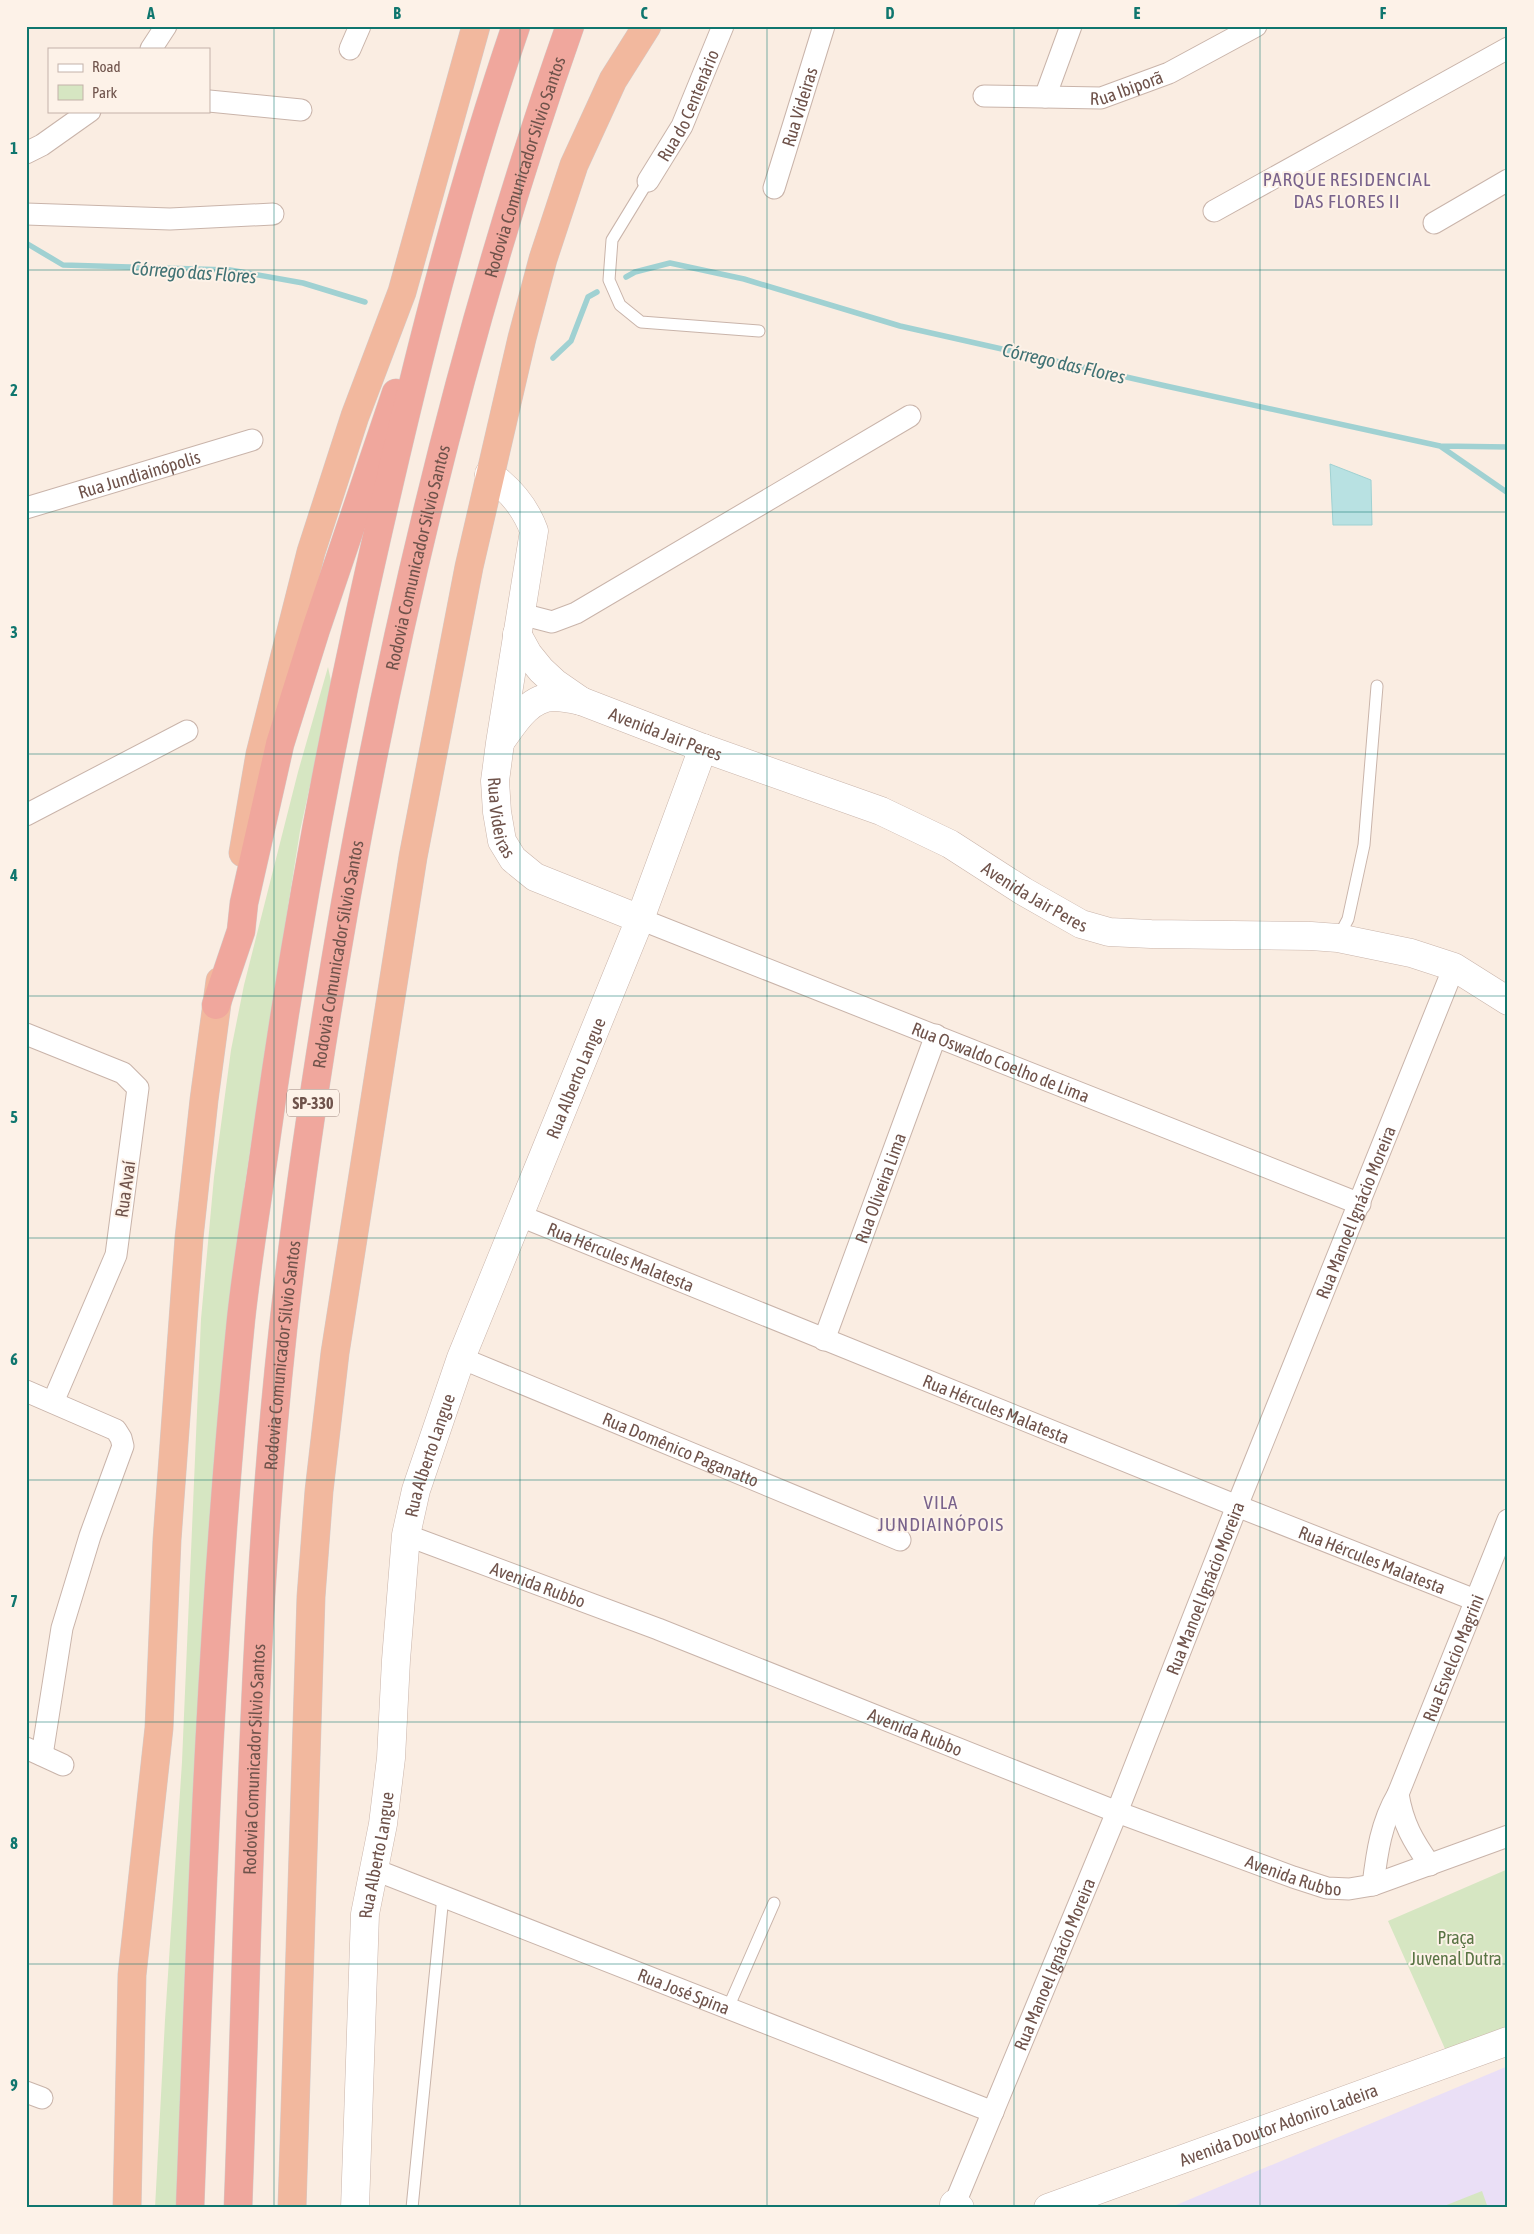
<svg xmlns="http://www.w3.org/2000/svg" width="1534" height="2234" viewBox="0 0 1534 2234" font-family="'Asap Condensed',sans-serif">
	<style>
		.education { fill: #eadff6 }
		.green { fill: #d6e6c2 }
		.water { fill: #b8e1e2; stroke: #a0d1d2 }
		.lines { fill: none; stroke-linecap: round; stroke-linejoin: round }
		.stream { stroke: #a0d1d2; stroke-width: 5.5 }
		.service-casing { stroke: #c9b4aa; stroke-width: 13 }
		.minor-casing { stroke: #c9b4aa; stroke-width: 23 }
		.tertiary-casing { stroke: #c9b4aa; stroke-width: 29 }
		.trunk-casing { stroke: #d4cbc9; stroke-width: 29 }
		.motorway-casing { stroke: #d4cbc9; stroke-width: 29 }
		.service { stroke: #fff; stroke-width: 11 }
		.minor { stroke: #fff; stroke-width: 21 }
		.tertiary { stroke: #fff; stroke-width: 28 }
		.trunk { stroke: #f2b89e; stroke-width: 28 }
		.motorway { stroke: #f0a79d; stroke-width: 28 }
		.grid { fill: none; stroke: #0f766e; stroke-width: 1; stroke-opacity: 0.55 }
		.labels { text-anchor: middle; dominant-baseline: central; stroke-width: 4; stroke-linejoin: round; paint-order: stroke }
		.shield { fill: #fdf2e8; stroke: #9a837a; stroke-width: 1 }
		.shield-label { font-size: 16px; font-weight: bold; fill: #6f534b }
		.street-label { font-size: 18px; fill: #6f534b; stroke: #fdf2e8 }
		.park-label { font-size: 18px; fill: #597444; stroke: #fdf2e8 }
		.neighbourhood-label { font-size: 19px; letter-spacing: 1px; fill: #79638c; stroke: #fdf2e8 }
		.water-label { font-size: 19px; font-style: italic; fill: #407274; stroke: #fdf2e8 }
		.neatline { fill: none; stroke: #0f766e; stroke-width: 2 }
		.grid-label { font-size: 16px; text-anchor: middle; font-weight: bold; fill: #0f766e }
	</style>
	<rect width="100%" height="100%" fill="#faede2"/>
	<path class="education" d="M 1508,2066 L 1508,2208 L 1169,2208 Z"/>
	<path class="green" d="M 328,667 L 332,686 L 300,831 L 265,1052 L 245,1184 L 222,1390 L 184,2208 L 155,2208 L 165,2020 L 182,1762 L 201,1319 L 214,1177 L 231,1050 L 244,985 L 298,772 Z
		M 1508,1869 L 1508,2028 L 1446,2051 L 1388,1921 Z
		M 1482,2191 L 1488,2208 L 1439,2208 Z"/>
	<path class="water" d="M 1330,464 L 1371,480 L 1372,525 L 1333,525 Z"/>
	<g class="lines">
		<path class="stream" d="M 26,243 L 63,265 L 230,270 L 303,283 L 365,302
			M 626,277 L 635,272 L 670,263 L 744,279 L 900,326 L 1166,386 L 1440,446 L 1508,447
			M 553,358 L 571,341 L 588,297 L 597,292
			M 1440,446 L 1508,493"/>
		<defs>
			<path id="service" d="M 648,181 L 612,240 L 609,280 L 620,305 L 641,322 L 759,331
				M 1338,938 L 1348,919 L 1364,845 L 1377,686
				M 728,2008 L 774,1903
				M 412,2208 L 443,1896"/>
			<g id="minor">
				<path d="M 151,49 L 166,26"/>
				<path d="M 350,49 L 360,26"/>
				<path id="s1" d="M 984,96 L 1101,98 L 1169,73 L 1256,26"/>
				<path d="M 1045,97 L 1071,26"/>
				<path d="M 209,101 L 301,110"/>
				<path d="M 26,153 L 42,145 L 90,111"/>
				<path id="s2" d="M 648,181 L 682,126 L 723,26"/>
				<path id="s3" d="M 774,188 L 824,26"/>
				<path d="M 1214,211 L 1508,48"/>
				<path d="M 26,214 L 170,219 L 273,214"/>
				<path d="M 1434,223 L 1508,180"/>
				<path id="s4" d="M 26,508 L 252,440"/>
				<path d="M 521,614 L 552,622 L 576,613 L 910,416"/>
				<path d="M 26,815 L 187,731"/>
				<path id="s5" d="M 640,919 L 1360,1204"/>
				<path d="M 26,1034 L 123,1073 L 138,1088 L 116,1255 L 53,1402"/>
				<path id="s6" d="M 518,1215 L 1237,1506 L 1475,1600"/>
				<path id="s7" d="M 824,1340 L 936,1035"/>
				<path id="s8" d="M 461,1358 L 900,1540"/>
				<path d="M 26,1391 L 116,1430 L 121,1438 L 123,1446 L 90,1536 L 62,1628 L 42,1755"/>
				<path id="s9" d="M 406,1535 L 658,1629 L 1117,1812 L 1293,1877 L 1327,1888 L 1349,1889 L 1373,1885 L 1508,1836"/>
				<path d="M 26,1748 L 63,1765"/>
				<path d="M 1398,1794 C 1403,1824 1413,1841 1430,1865"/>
				<path id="s10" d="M 373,1869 L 993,2112"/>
				<path id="s11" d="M 1373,1885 C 1377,1852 1381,1823 1398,1794 L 1508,1520"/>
				<path d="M 26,2092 L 42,2098"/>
				<path id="s12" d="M 953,2208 L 1117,1812 L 1237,1506 L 1454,967"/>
			</g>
			<g id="tertiary">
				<path id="s13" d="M 489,474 C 510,489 525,506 534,531 L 500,743 L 495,781 L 497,812 L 502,841 L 513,859 L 535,877 L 640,919"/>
				<path id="s14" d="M 517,634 L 528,654 L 541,670 L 555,683 L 581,701 L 703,748 L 881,811 L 950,844 L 1023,891 L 1081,924 L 1109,932 L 1151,934 L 1311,936 L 1338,938 L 1411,953 L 1454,967 L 1508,1001"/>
				<path d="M 501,741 C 514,723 529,697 554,697 C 563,697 572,699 581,701"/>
				<path d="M 954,2204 L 960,2208"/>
				<path id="s15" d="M 355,2208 L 365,1914 L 383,1824 L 391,1758 L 396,1660 L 406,1535 L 416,1490 L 461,1358 L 640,919 L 703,748"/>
				<path id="s16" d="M 1048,2208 L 1508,2041"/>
			</g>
			<path id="trunk" d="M 243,853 L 260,754 L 311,552 L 355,416 L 402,292 L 476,26
				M 127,2208 L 132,1975 L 159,1728 L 167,1540 L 189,1238 L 204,1100 L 220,981
				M 292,2208 L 311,1597 L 319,1491 L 335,1353 L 413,857 L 469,567 L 522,338 L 543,259 L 574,165 L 613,80 L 647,26"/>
			<g id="motorway">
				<path d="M 216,1005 L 241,931 L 244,903 L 280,744 L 316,629 L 396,393"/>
				<path d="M 190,2208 C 201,1912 211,1614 241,1319 C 247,1264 256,1209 264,1154 C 289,974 320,795 359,617 C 403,418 450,219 516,26"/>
				<path id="s17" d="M 238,2208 C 249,1915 251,1620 283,1329 C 299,1185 321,1042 346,899 C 399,603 470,310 570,26"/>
			</g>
		</defs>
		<use href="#service" class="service-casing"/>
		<use href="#minor" class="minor-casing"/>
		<use href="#tertiary" class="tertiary-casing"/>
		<use href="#trunk" class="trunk-casing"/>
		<use href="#motorway" class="motorway-casing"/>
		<use href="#service" class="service"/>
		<use href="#minor" class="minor"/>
		<use href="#tertiary" class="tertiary"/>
		<use href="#trunk" class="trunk"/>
		<use href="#motorway" class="motorway"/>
	</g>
	<path class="grid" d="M 274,26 L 274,2208M 520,26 L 520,2208M 767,26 L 767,2208M 1014,26 L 1014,2208M 1260,26 L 1260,2208M 26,270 L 1508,270M 26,512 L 1508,512M 26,754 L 1508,754M 26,996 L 1508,996M 26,1238 L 1508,1238M 26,1480 L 1508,1480M 26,1722 L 1508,1722M 26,1964 L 1508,1964"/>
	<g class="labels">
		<rect class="shield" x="287" y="1089.5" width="52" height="27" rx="4"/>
		<g class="shield-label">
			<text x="313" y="1103">SP-330</text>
		</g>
		<g class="street-label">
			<text stroke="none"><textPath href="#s1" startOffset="144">Rua Ibiporã</textPath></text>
			<text stroke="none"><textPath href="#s2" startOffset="86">Rua do Centenário</textPath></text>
			<text stroke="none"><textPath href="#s3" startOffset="85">Rua Videiras</textPath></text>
			<text stroke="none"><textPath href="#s17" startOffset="2069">Rodovia Comunicador Silvio Santos</textPath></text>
			<text stroke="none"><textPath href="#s4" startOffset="118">Rua Jundiainópolis</textPath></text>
			<text stroke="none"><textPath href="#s17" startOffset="1664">Rodovia Comunicador Silvio Santos</textPath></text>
			<text stroke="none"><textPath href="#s14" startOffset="185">Avenida Jair Peres</textPath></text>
			<text stroke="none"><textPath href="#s13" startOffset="364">Rua Videiras</textPath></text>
			<text stroke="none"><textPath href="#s14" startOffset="590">Avenida Jair Peres</textPath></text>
			<text stroke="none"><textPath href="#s17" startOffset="1259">Rodovia Comunicador Silvio Santos</textPath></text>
			<text stroke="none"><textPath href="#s5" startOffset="388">Rua Oswaldo Coelho de Lima</textPath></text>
			<text stroke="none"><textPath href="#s15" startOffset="1164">Rua Alberto Langue</textPath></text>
			<text stroke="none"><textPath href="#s7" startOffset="162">Rua Oliveira Lima</textPath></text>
			<text transform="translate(125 1189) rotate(-82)">Rua Avaí</text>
			<text stroke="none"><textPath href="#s12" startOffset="1074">Rua Manoel Ignácio Moreira</textPath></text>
			<text stroke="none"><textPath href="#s6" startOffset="111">Rua Hércules Malatesta</textPath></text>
			<text stroke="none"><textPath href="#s17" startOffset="854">Rodovia Comunicador Silvio Santos</textPath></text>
			<text stroke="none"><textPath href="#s6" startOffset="516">Rua Hércules Malatesta</textPath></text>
			<text stroke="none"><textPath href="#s8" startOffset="238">Rua Domênico Paganatto</textPath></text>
			<text stroke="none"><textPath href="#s15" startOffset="759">Rua Alberto Langue</textPath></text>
			<text stroke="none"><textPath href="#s6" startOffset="921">Rua Hércules Malatesta</textPath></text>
			<text stroke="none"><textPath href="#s9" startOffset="141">Avenida Rubbo</textPath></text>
			<text stroke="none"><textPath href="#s12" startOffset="669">Rua Manoel Ignácio Moreira</textPath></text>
			<text stroke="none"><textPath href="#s11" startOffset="242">Rua Esvelcio Magrini</textPath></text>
			<text stroke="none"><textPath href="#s9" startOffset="546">Avenida Rubbo</textPath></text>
			<text stroke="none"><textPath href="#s17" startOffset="449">Rodovia Comunicador Silvio Santos</textPath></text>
			<text stroke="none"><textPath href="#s15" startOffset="354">Rua Alberto Langue</textPath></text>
			<text stroke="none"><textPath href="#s9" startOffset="951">Avenida Rubbo</textPath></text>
			<text stroke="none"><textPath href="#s12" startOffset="264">Rua Manoel Ignácio Moreira</textPath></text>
			<text stroke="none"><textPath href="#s10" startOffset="334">Rua José Spina</textPath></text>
			<text stroke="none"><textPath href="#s16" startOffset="245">Avenida Doutor Adoniro Ladeira</textPath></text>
		</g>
		<g class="park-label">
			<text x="1456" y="1937">Praça<tspan x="1456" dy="21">Juvenal Dutra</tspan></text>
		</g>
		<g class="neighbourhood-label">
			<text x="1347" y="179">PARQUE RESIDENCIAL<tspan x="1347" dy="22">DAS FLORES II</tspan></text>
			<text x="941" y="1502">VILA<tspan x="941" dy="22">JUNDIAINÓPOIS</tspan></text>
		</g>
		<g class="water-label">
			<text transform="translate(194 272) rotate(4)">Córrego das Flores</text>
			<text transform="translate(1064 363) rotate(13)">Córrego das Flores</text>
		</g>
	</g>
	<rect width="1534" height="2234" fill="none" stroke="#fdf2e8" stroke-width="55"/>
	<rect x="48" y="48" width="162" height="65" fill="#fdf2e8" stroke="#c4b2a9"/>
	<rect x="58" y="64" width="25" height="8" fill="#ffffff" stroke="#c4b2a9"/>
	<text x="92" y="72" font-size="15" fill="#6f534b">Road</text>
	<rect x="58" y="85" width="25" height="15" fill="#d6e6c2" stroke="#c4b2a9"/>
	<text x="92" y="98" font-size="15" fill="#6f534b">Park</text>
	<rect x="28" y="28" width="1478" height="2178" class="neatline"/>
	<g class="grid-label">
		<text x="151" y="19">A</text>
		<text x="397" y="19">B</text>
		<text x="644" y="19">C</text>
		<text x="890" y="19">D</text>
		<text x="1137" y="19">E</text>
		<text x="1383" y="19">F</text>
		<text x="14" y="154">1</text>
		<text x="14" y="396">2</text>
		<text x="14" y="638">3</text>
		<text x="14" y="881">4</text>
		<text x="14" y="1123">5</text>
		<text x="14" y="1365">6</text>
		<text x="14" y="1607">7</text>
		<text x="14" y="1849">8</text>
		<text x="14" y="2091">9</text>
	</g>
</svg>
